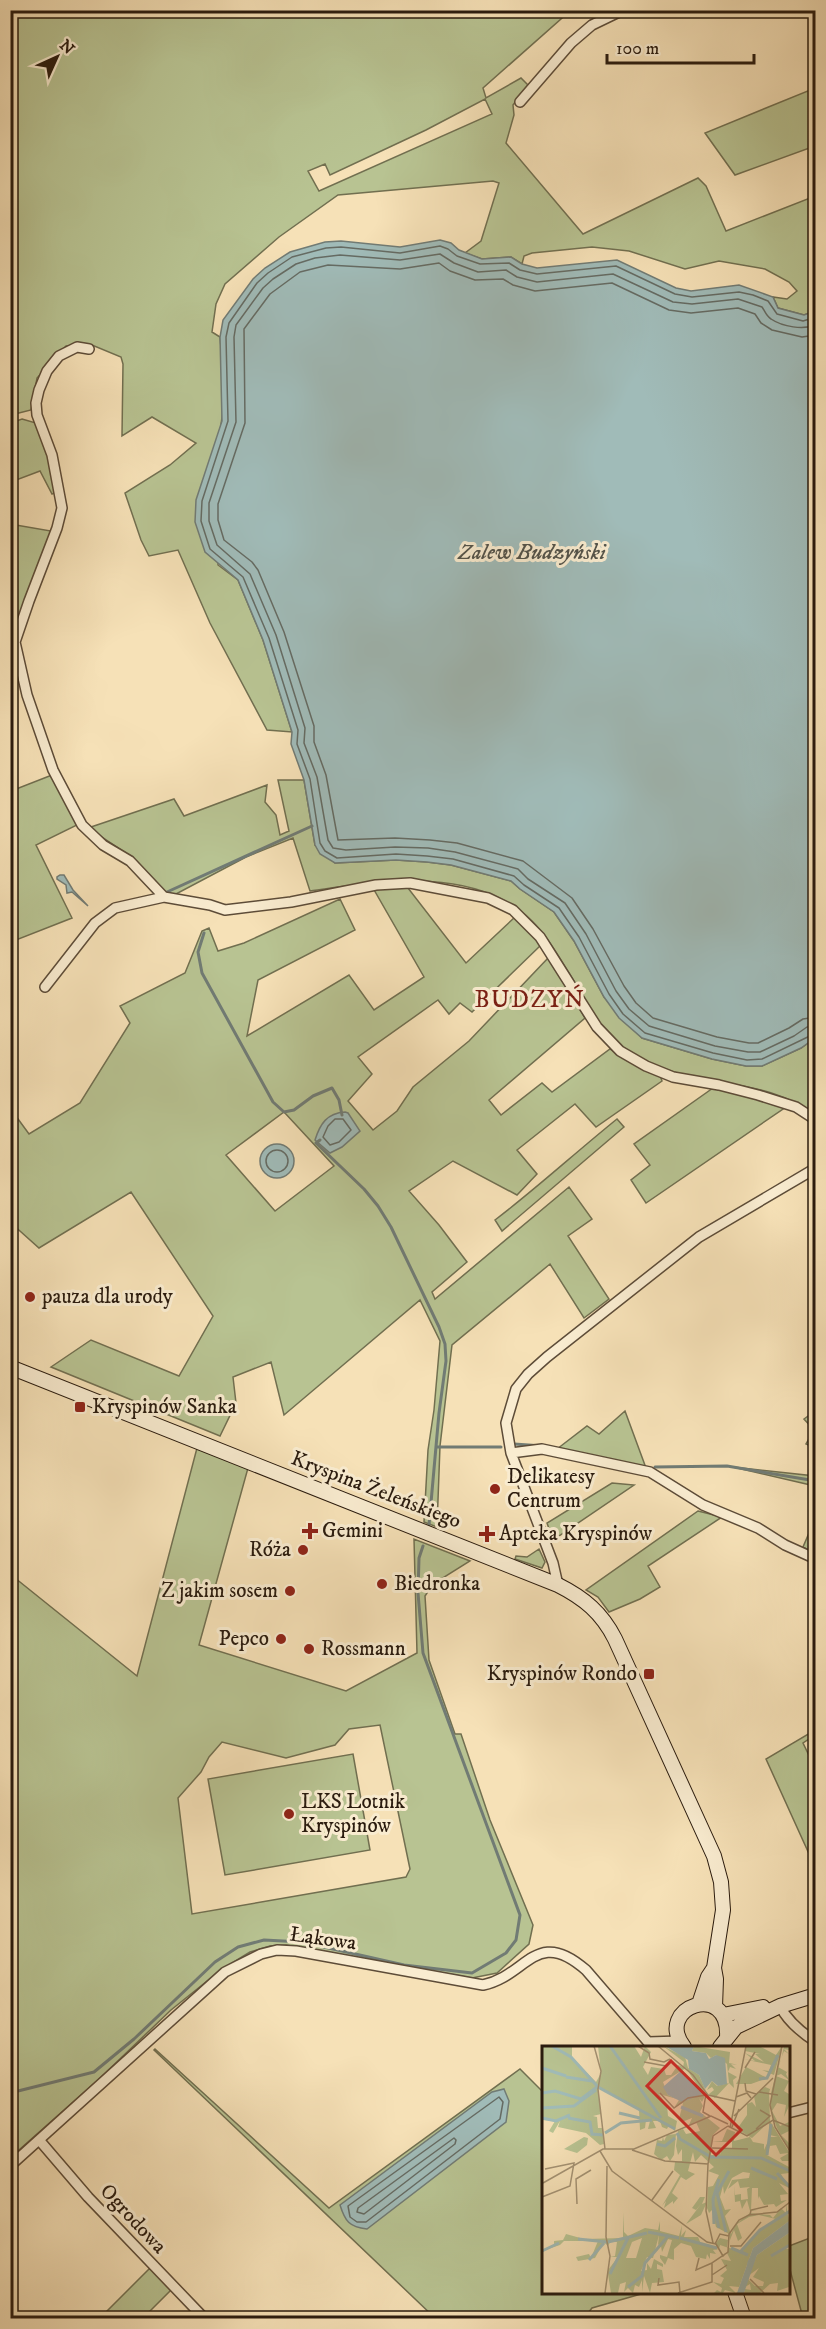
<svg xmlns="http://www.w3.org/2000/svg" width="826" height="2329" viewBox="0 0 826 2329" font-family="'IM FELL DW Pica',serif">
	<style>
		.green { fill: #b8c392; stroke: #716f50; stroke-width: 1.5; fill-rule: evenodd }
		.water { fill: #a0bbb8; stroke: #717b74; stroke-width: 1.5 }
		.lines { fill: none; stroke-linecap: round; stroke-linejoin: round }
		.shore { stroke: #656b63; stroke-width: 1.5 }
		.stream { stroke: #717b74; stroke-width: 3 }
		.street-casing { stroke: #5d4c38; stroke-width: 12 }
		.secondary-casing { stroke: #2a1b0e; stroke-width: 16 }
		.street { stroke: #f9ecd0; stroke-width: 9 }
		.secondary { stroke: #f9ecd0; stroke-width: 14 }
		.poi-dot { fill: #8f2418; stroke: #f9ecd0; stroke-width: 2 }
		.labels { text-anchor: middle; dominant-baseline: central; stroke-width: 6; stroke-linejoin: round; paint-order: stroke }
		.poi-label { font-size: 21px; fill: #2a1b0e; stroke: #f9ecd0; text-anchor: start }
		.street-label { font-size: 21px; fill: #2a1b0e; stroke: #f9ecd0 }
		.water-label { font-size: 22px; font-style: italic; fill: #53534a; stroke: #f9ecd0 }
		.quarter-label { font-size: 24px; letter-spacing: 1.5px; fill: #7a1f14; stroke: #f9ecd0 }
		.inset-river { fill: none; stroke: #a0bbb8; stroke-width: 3 }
		.inset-road { fill: none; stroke: #a49273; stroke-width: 1.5 }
		.view { fill: #d62828; fill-opacity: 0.15; stroke: #d62828; stroke-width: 3 }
		.inset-edge { fill: none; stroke: #2a1b0e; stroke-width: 3 }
	</style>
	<rect width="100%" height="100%" fill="#f6e1b7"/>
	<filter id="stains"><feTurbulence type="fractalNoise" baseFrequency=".00333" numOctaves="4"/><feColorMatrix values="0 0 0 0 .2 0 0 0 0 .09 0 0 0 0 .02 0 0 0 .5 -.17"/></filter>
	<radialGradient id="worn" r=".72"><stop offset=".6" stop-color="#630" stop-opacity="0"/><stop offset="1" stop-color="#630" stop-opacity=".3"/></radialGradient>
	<path class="green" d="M 10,11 L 570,11 L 483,88 L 486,98 L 521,78 L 528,85 L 513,105 L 514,115 L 506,143 L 583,234 L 698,178 L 706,186 L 726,231 L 815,196 L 815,311 L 804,315 L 778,308 L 773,297 L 787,299 L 797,291 L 789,282 L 765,269 L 719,261 L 685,269 L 629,251 L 592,247 L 532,253 L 524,256 L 522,264 L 511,257 L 482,259 L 465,253 L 481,241 L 499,183 L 493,181 L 338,195 L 279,237 L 225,284 L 216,304 L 212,332 L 220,337 C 223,367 226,407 219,436 L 218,565 L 238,580 L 263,640 L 292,732 L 267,730 L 210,623 L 178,550 L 149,556 L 141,540 L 125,493 L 170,465 L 196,443 L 152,417 L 122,436 L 123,364 L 121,357 L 92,345 L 66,346 L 37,378 L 31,410 L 11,415 ZM 485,99 L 492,114 L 319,191 L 308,171 L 325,164 L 330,175 L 426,130 Z
		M 815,88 L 815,146 L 735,175 L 705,133 Z
		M 22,419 L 36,423 L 51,466 L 57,492 L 52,494 L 40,471 L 11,482 L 11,423 Z
		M 10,524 L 51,531 L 11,638 L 10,638 Z
		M 52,775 L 77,825 L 36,845 L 72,918 L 11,942 L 11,791 Z
		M 278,780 L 304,780 L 315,845 L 335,863 L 396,860 L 427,862 L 451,865 L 511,881 L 520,889 L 554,912 L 574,941 L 604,997 L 642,1038 L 712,1059 L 746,1066 L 762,1066 L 801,1048 L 815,1038 L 815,1116 C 776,1083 722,1086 674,1072 C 658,1067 639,1058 624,1050 C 603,1037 582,994 569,973 C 558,955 547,936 532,921 C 475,865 380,881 310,891 L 293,838 L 246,857 L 176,894 L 167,895 L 129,855 L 88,828 L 174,799 L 184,816 L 267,785 L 265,802 L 276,815 L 280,835 L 289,831 Z
		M 373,888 L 408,888 L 466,963 L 515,917 L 541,945 L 472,1012 L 460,1003 L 449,1014 L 438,1000 L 358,1057 L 372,1074 L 348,1101 L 373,1130 L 397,1111 L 413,1087 L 469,1041 L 549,957 L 585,1018 L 489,1100 L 501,1115 L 542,1083 L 552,1092 L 610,1049 L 628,1061 L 660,1075 L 662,1081 L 596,1127 L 575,1104 L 517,1150 L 537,1174 L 517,1195 L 453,1161 L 409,1191 L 439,1225 L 467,1262 L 432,1292 L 435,1299 L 569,1187 L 592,1219 L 568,1236 L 609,1299 L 584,1318 L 550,1264 L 452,1345 L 440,1446 L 437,1527 L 424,1522 L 428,1450 L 434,1410 L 440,1341 L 420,1300 L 284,1415 L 271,1362 L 233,1377 L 236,1403 L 220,1436 L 51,1367 L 91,1340 L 179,1376 L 213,1316 L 131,1192 L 39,1248 L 11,1223 L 11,1169 L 16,1142 L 11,1133 L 10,1108 L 29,1134 L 80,1103 L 130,1023 L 120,1006 L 185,973 L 202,931 L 209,928 L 218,951 L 244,943 L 340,899 L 355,930 L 258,980 L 247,1036 L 349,975 L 374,1010 L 424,977 ZM 284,1112 L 334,1166 L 275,1211 L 226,1155 Z
		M 713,1088 L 786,1107 L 646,1203 L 631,1180 L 650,1165 L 634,1144 Z
		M 617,1119 L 624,1127 L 502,1231 L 495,1220 C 537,1188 576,1152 617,1119 Z
		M 625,1411 L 646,1468 L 557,1449 L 587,1426 L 599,1434 Z
		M 815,1411 L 815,1448 L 806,1444 L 814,1430 L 804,1419 Z
		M 197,1448 L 248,1468 L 199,1645 L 346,1691 L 417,1653 L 414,1539 L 470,1561 L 433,1584 L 425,1596 L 429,1660 L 455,1734 L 461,1734 L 490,1820 L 533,1925 L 529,1944 L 497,1973 L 472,1978 L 286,1945 L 270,1946 L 250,1952 L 222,1969 L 171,2010 L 98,2080 L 11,2157 L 10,1574 L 137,1676 ZM 380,1725 L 410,1869 L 406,1877 L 192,1914 L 178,1798 L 201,1772 L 209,1757 L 222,1742 L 286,1758 L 335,1745 L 349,1729 Z
		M 733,1467 L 815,1476 L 815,1486 Z
		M 612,1483 L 634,1485 L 553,1540 L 547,1523 Z
		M 698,1511 L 722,1517 L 648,1566 L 660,1587 L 640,1599 L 609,1612 L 598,1597 L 586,1590 Z
		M 815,1519 L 815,1554 L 803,1547 Z
		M 539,1549 L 545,1562 L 542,1568 L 515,1559 L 516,1556 L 527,1557 Z
		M 815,1730 L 815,1735 L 803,1743 L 815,1768 L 815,1867 L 766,1759 Z
		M 353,1754 L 370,1850 L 225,1875 L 208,1779 Z
		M 155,2049 L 329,2208 L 520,2069 L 544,2093 L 544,2292 L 648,2292 L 592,2308 L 584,2318 L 435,2318 L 154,2050 Z
		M 815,2236 L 815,2318 L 803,2318 L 789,2266 L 789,2246 Z
		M 150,2268 L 172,2289 L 143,2318 L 100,2318 Z"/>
	<path class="water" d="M 440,240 L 451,243 L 459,250 L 482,259 L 511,257 L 522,264 L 537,268 L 617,260 L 676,288 L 691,291 L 739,285 L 773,297 L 778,308 L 804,315 L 815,311 L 815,1038 L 801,1048 L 762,1066 L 746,1066 L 712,1059 L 642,1038 L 619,1018 L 604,997 L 574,941 L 554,912 L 520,889 L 511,881 L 451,865 L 427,862 L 396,860 L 335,863 L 320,854 L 315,845 L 304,780 L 291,744 L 292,732 L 263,640 L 238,580 L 205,552 L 195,522 L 196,500 L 222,421 L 220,337 L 223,320 L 253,279 L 265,268 L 290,252 L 325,242 L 341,241 L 400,247 Z
		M 60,875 L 64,875 L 73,890 L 88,906 L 72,892 L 67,893 L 66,885 L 57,879 L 57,877 Z
		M 345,1112 L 348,1113 L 360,1131 L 342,1147 L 330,1153 L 315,1140 C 320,1124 327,1113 345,1112 Z
		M260 1161a17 17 0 1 1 34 0a17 17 0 1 1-34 0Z
		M 504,2089 L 509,2101 L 506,2122 L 367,2229 C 349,2227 345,2221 340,2205 L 492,2092 Z"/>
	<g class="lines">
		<path class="shore" d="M 816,317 L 803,321 L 777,314 L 768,301 L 753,295 L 739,292 L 692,297 L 675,294 L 616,266 L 537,274 L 520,270 L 509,263 L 480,264 L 457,256 L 448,249 L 440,246 L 400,253 L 341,247 L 326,248 L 292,257 L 268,273 L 257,283 L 229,323 L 226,337 L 228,421 L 202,501 L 201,521 L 210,549 L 243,577 L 269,638 L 298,730 L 297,744 L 310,779 L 320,843 L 325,851 L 337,858 L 396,854 L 427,856 L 453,859 L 514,876 L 524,885 L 559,908 L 579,937 L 609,994 L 623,1014 L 645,1033 L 713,1053 L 747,1060 L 762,1059 L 816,1033
			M 816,325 C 803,330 783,327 771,319 C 766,316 765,311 762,307 L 738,299 L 692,304 L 673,302 L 613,274 L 537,282 L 517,277 L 506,270 L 478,272 L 454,263 L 440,254 L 400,260 L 340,255 L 315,258 L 296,264 L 273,279 L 263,288 L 236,325 L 234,337 L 236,422 L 209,503 L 209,521 L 217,545 L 250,574 L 276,635 L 305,728 L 304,743 L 317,777 L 328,840 L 333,848 L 346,850 L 395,847 L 428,848 L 455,852 L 518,869 L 528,879 L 565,903 L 586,934 L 616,991 L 629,1009 L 649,1026 L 715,1046 L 748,1052 L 760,1052 L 794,1036 L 807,1027 L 816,1026
			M 816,335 L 802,337 L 772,330 L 761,323 L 755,314 L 738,308 L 691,313 L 669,310 L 612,283 L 535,291 L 513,285 L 503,279 L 475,280 L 450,271 L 439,263 L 400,269 L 328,265 L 300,272 L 270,294 L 244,329 L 245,423 L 218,504 L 218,520 L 224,540 L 252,562 L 258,570 L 284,632 L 314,726 L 314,742 L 326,775 L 338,840 L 395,838 L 430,840 L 457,843 L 523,861 L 572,898 L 593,929 L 624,986 L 636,1003 L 653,1018 L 717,1037 L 749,1043 L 758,1043 L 789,1028 L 803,1019 L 816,1017
			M 335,1119 L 343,1119 L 351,1130 L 339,1142 L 330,1145 L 323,1137 L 328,1126 Z
			M266 1161a11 11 0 1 1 22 0a11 11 0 1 1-22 0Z
			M 499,2097 L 503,2102 L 500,2119 L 366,2222 L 357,2222 L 350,2217 L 348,2206 Z
			M 454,2138 L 456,2140 L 455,2144 L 364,2214 L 357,2212 L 358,2208 Z"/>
		<path class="stream" d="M 167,892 L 312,826
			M 204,933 L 198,952 L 202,973 L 273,1102 L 284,1112 L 294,1110 L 313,1096 L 332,1088 L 339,1100 L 342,1115
			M 320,1140 L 316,1143 L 364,1189 L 378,1206 L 391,1227 L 439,1327 L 445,1344 L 446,1361 L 439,1413 L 429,1525
			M 514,1444 L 543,1446
			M 436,1447 L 501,1447
			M 655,1467 L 727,1466 L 816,1481
			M 10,2093 L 94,2072 L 134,2039 L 215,1962 L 238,1947 L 264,1940 L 302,1942 L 404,1965 L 472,1973 L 506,1953 L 516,1940 L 520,1915 L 423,1653 L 418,1593 L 419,1558 L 423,1546"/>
		<defs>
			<path id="street" d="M 520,102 L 571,43 L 592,25 L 623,10
				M 89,349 L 77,347 L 59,356 L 47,371 L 39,390 L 36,403 L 37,415 L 52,455 L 62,508 L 57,528 L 29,601 L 15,642 L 27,695 L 53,770 L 82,825 L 103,845 L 130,861 L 164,897 L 210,905 L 225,910 L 291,902 L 376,885 L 410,883 L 488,898 L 513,910 L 540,937 L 597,1027 L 620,1051 L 646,1066 L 673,1077 L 719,1085 L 758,1095 L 796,1107 L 816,1120
				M 45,987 L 95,923 L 115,908 L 164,897
				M 511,1453 L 542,1449 L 650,1472 L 703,1505 L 758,1528 L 785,1545 L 816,1559
				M 558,1585 L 553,1563 L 511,1453 L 506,1423 L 516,1389 L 528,1374 L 547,1357 L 699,1237 L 816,1168
				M 780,2006 C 787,2020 802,2033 816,2042
				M 788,2113 L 816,2106
				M 40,2141 L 88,2197 L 204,2318
				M 10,2166 L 225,1972 L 261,1954 L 277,1950 L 296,1951 L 483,1985 C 527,1976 536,1926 586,1970 L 648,2042 L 680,2041"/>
			<path id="secondary" d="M 10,1367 L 558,1585 C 584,1598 602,1613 615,1639 L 714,1856 L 721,1882 L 723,1910 L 714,1968 L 716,1979 L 715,2007
				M 699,2004 L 708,1977 L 714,1968
				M 723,2015 L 763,2007
				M 684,2047 C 653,2007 730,1980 727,2037
				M 720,2047 L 736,2027 L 780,2006 L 816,1995
				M 735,2292 L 744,2318"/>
		</defs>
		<use href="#street" class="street-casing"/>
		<use href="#secondary" class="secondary-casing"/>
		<use href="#street" class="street"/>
		<use href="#secondary" class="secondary"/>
	</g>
	<g class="poi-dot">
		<circle cx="30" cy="1297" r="6"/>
		<rect x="74" y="1401" width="12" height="12" rx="3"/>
		<circle cx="495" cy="1489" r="6"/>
		<path d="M307 1522h6v6h6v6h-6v6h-6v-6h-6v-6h6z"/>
		<path d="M484 1525h6v6h6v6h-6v6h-6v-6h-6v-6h6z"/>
		<circle cx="303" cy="1550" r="6"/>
		<circle cx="382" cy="1584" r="6"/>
		<circle cx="290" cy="1591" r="6"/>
		<circle cx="281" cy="1639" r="6"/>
		<circle cx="309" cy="1649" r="6"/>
		<rect x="643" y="1668" width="12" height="12" rx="3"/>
		<circle cx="289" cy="1814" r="6"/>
	</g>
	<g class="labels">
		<g class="poi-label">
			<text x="42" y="1297">pauza dla urody</text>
			<text x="92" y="1407">Kryspinów Sanka</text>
			<text x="507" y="1477">Delikatesy<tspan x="507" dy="24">Centrum</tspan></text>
			<text x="322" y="1531">Gemini</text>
			<text x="499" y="1534">Apteka Kryspinów</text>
			<text x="291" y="1550" text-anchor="end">Róża</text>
			<text x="394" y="1584">Biedronka</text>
			<text x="278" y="1591" text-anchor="end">Z jakim sosem</text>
			<text x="269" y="1639" text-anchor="end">Pepco</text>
			<text x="321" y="1649">Rossmann</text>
			<text x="637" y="1674" text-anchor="end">Kryspinów Rondo</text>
			<text x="301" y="1802">LKS Lotnik<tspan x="301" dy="24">Kryspinów</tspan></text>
		</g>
		<g class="street-label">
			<text transform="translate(376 1490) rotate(21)">Kryspina Żeleńskiego</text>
			<text transform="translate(323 1939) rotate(8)">Łąkowa</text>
			<text transform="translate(133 2219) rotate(47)">Ogrodowa</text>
		</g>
		<g class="water-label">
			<text x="532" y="552">Zalew Budzyński</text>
		</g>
		<g class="quarter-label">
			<text x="530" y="1000">BUDZYŃ</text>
		</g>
	</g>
	<g transform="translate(542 2046)">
		<rect width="248" height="248" fill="#f6e1b7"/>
		<path d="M 0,0 L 30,0 L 30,11 L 54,36 L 59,27 L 56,0 L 92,0 L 99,11 L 103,0 L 109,6 L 101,21 L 106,29 L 109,21 L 122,23 L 124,29 L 129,29 L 136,19 L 141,21 L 142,16 L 121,0 L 143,11 L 146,22 L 157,29 L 164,45 L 153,31 L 164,48 L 160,56 L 157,52 L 161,60 L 158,66 L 178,82 L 170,90 L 169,109 L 176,109 L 178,103 L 179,109 L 179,103 L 190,103 L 190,96 L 170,96 L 180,95 L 185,83 L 193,86 L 192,95 L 208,91 L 211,96 L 222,98 L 222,104 L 228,91 L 236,91 L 228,89 L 227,76 L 210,92 L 195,83 L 205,69 L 205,58 L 210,56 L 214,61 L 212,50 L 223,41 L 228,43 L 232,29 L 220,24 L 227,25 L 229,19 L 201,13 L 213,15 L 203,7 L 222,16 L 213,8 L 218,8 L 203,5 L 204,0 L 217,0 L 234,9 L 240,0 L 227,47 L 228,75 L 247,106 L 247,115 L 240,115 L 238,112 L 247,107 L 238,108 L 234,99 L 228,100 L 225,109 L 247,121 L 247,127 L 239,128 L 247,142 L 237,137 L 246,148 L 238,149 L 239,155 L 245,154 L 234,161 L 232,158 L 222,159 L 217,150 L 216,153 L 216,142 L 210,142 L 209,164 L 215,164 L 208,165 L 205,154 L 200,163 L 198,155 L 193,156 L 192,139 L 193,149 L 199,148 L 199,154 L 206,153 L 205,143 L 208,141 L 198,142 L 196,135 L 186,143 L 190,134 L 207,132 L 208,127 L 201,126 L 190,132 L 182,148 L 181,140 L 178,151 L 183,164 L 189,163 L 183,170 L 189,188 L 194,178 L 208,167 L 228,169 L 231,172 L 239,162 L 244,167 L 244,158 L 247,175 L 211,202 L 195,247 L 197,241 L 187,240 L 194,247 L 183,244 L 181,247 L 172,247 L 175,244 L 179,246 L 180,242 L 171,236 L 179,238 L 182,232 L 178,230 L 185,224 L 179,213 L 189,215 L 185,207 L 187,202 L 178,199 L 177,203 L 171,204 L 174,208 L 168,207 L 168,213 L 165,208 L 164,213 L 154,211 L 149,200 L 139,197 L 132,203 L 132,214 L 126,212 L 123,219 L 118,212 L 118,209 L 125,211 L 130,194 L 126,193 L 120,206 L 119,200 L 114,206 L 119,197 L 116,199 L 117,189 L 111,212 L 105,211 L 99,225 L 105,224 L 105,217 L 109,223 L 112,213 L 121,218 L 121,221 L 115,218 L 115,223 L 120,224 L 122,236 L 110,237 L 108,247 L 102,230 L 100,246 L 100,234 L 97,241 L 93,239 L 91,247 L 86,242 L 82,246 L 84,236 L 78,238 L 76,247 L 69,247 L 66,228 L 64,239 L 66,224 L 76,211 L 68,211 L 73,210 L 75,196 L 68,196 L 66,200 L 62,196 L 53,212 L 36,215 L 34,211 L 47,208 L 49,212 L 56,195 L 22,195 L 18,199 L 0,205 L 12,200 L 12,195 L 21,194 L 24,188 L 42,193 L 81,192 L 81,166 L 82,186 L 86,190 L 103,182 L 116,184 L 118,175 L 118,185 L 137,190 L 140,179 L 139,190 L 144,184 L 142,191 L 156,191 L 159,198 L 177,203 L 173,198 L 178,192 L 186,194 L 185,201 L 198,206 L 218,184 L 234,173 L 217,169 L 207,171 L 195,178 L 200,192 L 196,195 L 192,184 L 188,194 L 187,188 L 174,181 L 170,164 L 167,167 L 165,162 L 166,141 L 171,140 L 177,129 L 166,125 L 172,121 L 159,109 L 153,116 L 151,106 L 146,125 L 153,128 L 144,134 L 139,131 L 130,147 L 136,152 L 131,158 L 131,155 L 122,162 L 124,155 L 120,160 L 138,129 L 132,124 L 133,116 L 140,115 L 140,103 L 136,109 L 134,100 L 136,85 L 141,83 L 144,88 L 158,85 L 154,76 L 147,79 L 150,72 L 140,76 L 137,73 L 141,57 L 132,62 L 137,54 L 160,47 L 144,22 L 121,36 L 126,49 L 135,53 L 117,48 L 125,59 L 126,70 L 135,75 L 133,85 L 127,79 L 125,83 L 120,81 L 118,75 L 111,75 L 114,82 L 106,83 L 108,75 L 104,74 L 103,82 L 98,84 L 97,64 L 56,41 L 59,68 L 51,70 L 55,71 L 56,82 L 61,82 L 62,98 L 58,99 L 44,87 L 16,81 L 18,75 L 11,87 L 7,85 L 13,75 L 0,74 ZM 100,192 L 94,212 L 84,212 L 90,196 ZM 152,0 L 188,6 L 187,17 L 192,18 L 195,19 L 189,18 L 194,23 L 188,21 L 186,26 L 195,31 L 191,34 L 192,42 L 187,37 L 173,52 L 167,48 L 172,44 L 170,41 L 165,44 L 170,35 L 175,40 L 187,37 L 185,18 L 174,9 L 169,12 L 164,7 L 150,5 ZM 242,0 L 247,0 L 247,4 L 242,3 L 247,8 L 242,5 L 236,21 L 245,26 L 247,23 L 244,28 L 247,34 L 239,28 L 234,30 L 247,35 L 242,45 L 247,48 L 247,60 L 242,71 L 244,59 L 235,57 L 230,65 L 238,80 L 247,76 L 247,85 L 239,89 L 247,97 L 247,103 L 235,82 L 231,71 L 229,66 L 229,47 L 232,35 L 240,10 ZM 204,21 L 212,25 L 225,32 L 209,38 L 194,38 ZM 134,88 L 132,109 L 128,115 L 125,110 L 119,114 L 112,108 L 115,94 L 120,95 L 121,91 L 122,95 L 125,89 ZM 42,91 L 46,92 L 45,99 L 35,107 L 22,103 ZM 158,151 L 163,151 L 160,158 L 165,156 L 159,169 L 144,178 L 159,158 L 154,164 L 150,162 ZM 247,187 L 247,199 L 239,203 L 247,203 L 247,241 L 235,245 L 236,237 L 228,238 L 218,247 L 202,247 L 203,243 L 209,244 L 208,238 L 203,241 L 206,233 L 213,240 L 221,240 L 222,236 L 211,231 L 217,222 L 206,230 L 215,209 Z" fill="#b8c392" fill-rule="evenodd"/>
		<path d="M 123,0 L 152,0 L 150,5 L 164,7 L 167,13 L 174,9 L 183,12 L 185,38 L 176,40 L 170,35 L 163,43 L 157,29 L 147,23 L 146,14 ZM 140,24 L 160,45 L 159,49 L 140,56 L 126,49 L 121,41 ZM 247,175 L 247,187 L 215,209 L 202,247 L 195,247 L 211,202 Z" fill="#a0bbb8"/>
		<path class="inset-river" d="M 10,0 L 29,11M 68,0 L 119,72M 29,11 L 56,41 L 133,83M 0,22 L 24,30M 24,31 L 50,35M 217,33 L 225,32 L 236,9M 0,47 L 13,45 L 39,53M 39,53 L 55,41M 139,61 L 161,70M 0,62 L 32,60 L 54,44M 77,67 L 98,72M 0,72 L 14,75 L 28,69M 26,72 L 48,76 L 50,88 L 61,89M 63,87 L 79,77 L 110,74M 135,87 L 138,93 L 169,111 L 219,112 L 248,125M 115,98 L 123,100 L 133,92M 225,109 L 229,78M 209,122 L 235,133M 235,127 L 248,141M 172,161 L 177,182M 172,178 L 171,153 L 177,133M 106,186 L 137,192M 184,186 L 175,147 L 187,125M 138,192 L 175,202M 36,193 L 65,196M 66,196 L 105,187M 189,202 L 206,209M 0,205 L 17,197M 199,205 L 218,184 L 248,165M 229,210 L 248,199M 47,214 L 62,197M 68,228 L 86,192M 205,232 L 207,216 L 215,203 L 248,179M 86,241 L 100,230 L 103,217 L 127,189"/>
		<path class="inset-road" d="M 52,0 L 59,25 L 56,43 L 63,103M 96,0 L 107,7 L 108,13 L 122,16 L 128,13M 116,0 L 151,29 L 166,49 L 193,55M 240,0 L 228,59 L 233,81 L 248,105M 102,16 L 124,20M 203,22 L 213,6M 203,37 L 204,45 L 214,48M 217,46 L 236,49M 118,47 L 132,62 L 146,52 L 164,49M 164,48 L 161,66 L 168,70M 194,51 L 205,47 L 209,52M 192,70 L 231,32M 186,80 L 205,90 L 231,74 L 248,81M 190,81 L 197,63M 188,82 L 204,0M 214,83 L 228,70 L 218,64M 170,102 L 206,103M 90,104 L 123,115 L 166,118M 58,105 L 70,125 L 165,196 L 174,198 L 181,210 L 183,208M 1,137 L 61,103 L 92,103 L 169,70 L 186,78M 0,151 L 28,140 L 32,117 L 3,123M 110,154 L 131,125M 35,158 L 34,133 L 49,124M 208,169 L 209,164 L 226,160M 171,197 L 164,165 L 166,118 L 171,90 L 186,80M 173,198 L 178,188 L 187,190M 188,200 L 199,200 L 219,176M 157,212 L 154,224 L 170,217M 170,229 L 185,219M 117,232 L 116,239 L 137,236 L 138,247M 208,233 L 222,247M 63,247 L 68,210 L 64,191 L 65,120M 136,247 L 170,236 L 170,217 L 186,206 L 187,188 L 197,174 L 207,169 L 235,166 L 248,156"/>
		<path class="view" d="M 129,15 L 199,84 L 174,109 L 105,40 Z"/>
		<rect width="248" height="248" class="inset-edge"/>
	</g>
	<rect width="826" height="2329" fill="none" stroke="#f6e1b7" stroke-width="36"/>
	<rect x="12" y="12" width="802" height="2305" fill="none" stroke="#2a1b0e" stroke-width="3"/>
	<rect x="18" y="18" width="790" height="2293" fill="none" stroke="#2a1b0e" stroke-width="1.5"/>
	<g transform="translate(57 57) rotate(45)" stroke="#f9ecd0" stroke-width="4.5" paint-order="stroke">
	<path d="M0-4.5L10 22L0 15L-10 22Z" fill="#2a1b0e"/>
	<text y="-9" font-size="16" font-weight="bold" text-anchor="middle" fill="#2a1b0e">N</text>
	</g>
	<path d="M607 54v9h147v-9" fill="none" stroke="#2a1b0e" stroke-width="3"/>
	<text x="616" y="54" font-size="18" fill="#2a1b0e" stroke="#f9ecd0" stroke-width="4.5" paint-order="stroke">100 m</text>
	<rect width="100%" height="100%" filter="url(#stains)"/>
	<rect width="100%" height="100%" fill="url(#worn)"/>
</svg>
